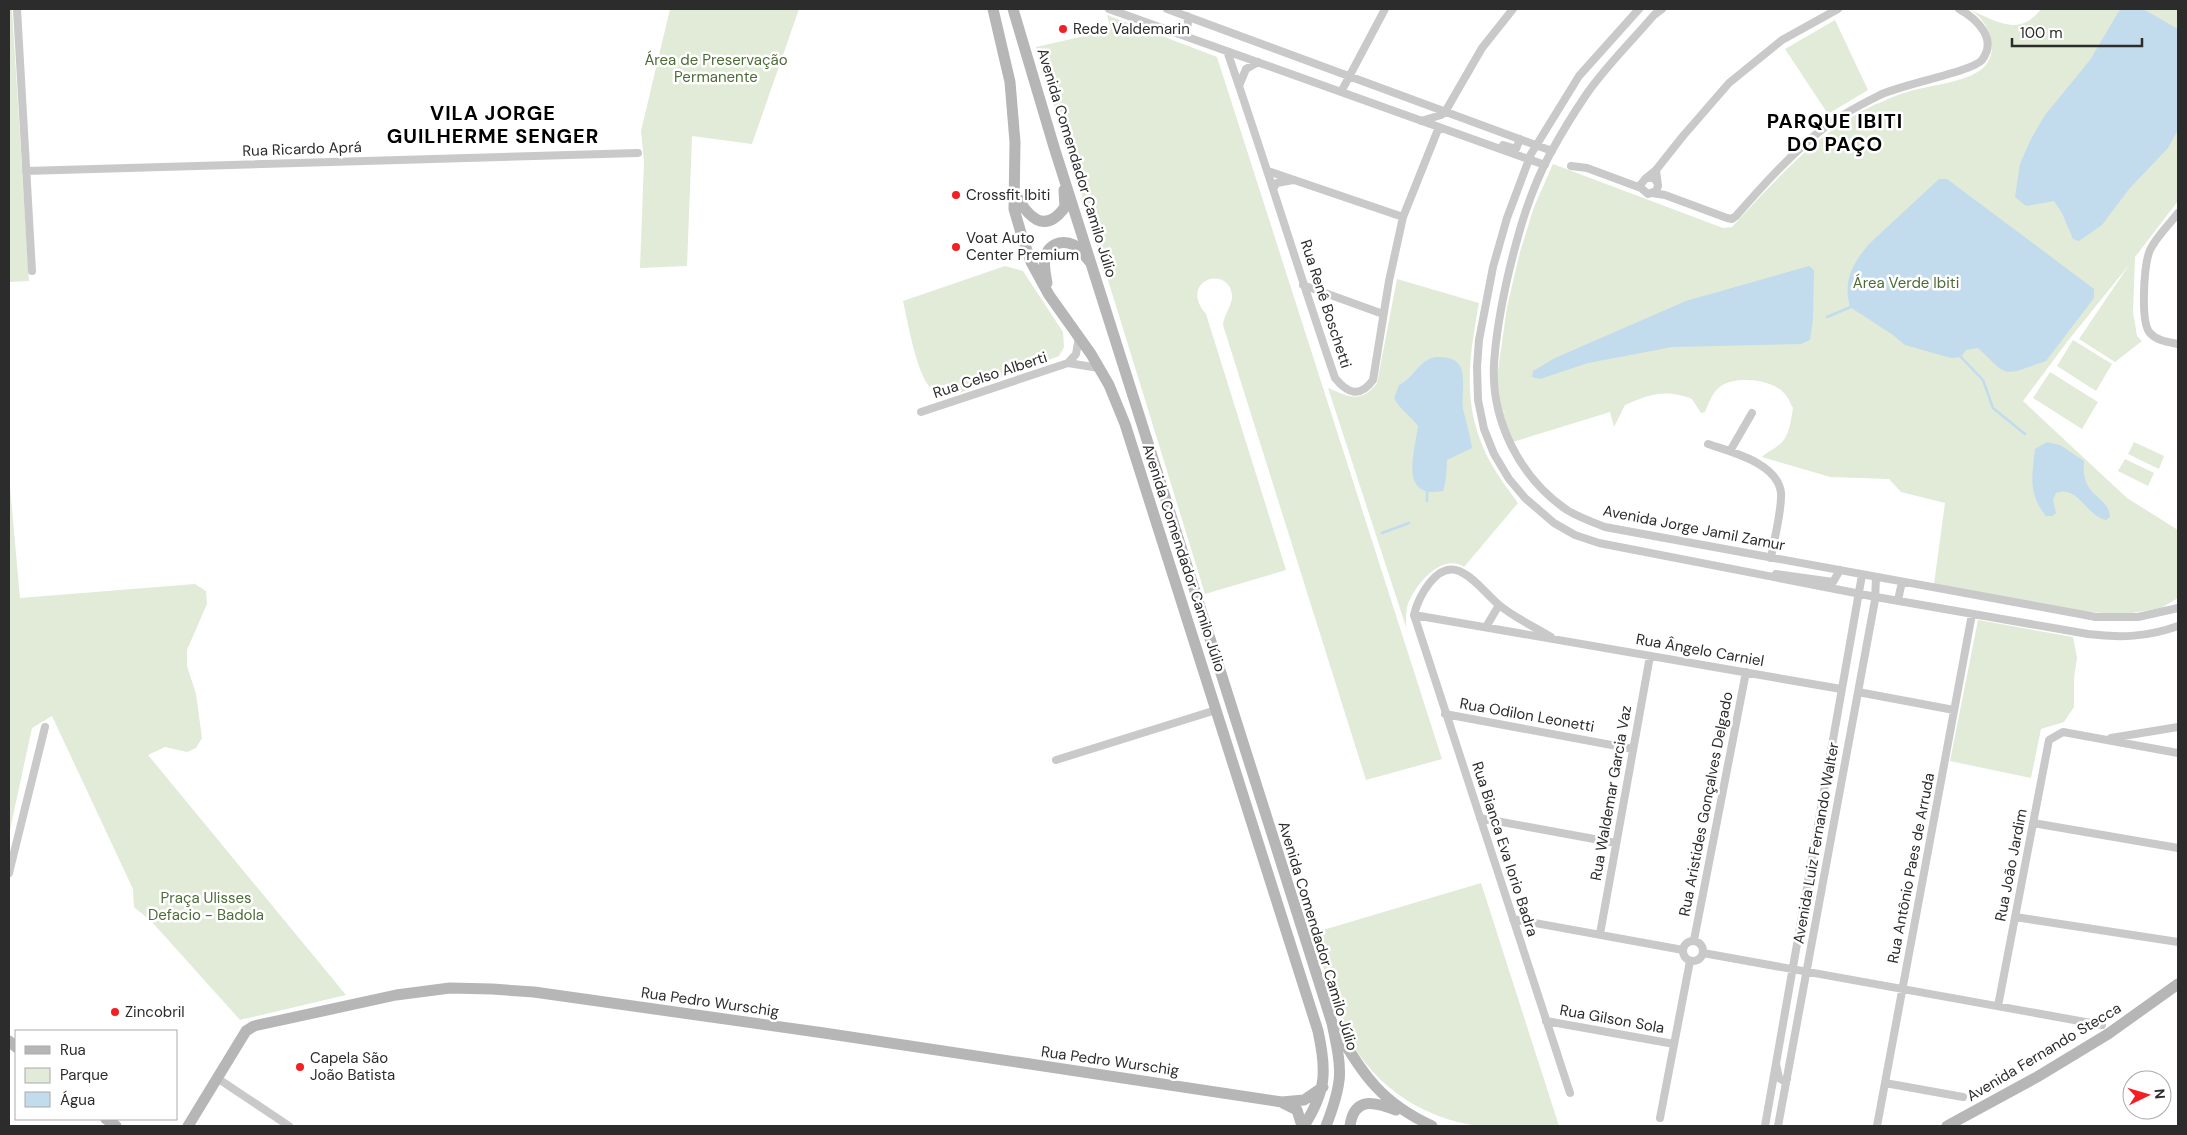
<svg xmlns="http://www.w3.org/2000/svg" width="2187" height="1135" viewBox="0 0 2187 1135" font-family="'DM Sans',sans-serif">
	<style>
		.green { fill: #e1ebd8 }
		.water { fill: #c2dbed }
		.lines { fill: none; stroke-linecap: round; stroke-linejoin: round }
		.stream { stroke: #c2dbed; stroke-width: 2.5 }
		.street { stroke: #c9c9c9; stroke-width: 8 }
		.secondary { stroke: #b6b6b6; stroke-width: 11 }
		.poi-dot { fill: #f21f25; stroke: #fff; stroke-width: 2 }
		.labels { text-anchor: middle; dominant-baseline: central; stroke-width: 5; stroke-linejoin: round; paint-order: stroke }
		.poi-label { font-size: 15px; fill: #2c2c2c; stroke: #fff; text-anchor: start }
		.park-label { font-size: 15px; fill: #4d6b37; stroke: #fff }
		.street-label { font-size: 15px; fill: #2c2c2c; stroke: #fff }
		.district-label { font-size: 20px; font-weight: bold; letter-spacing: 1px; fill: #000; stroke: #fff }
	</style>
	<rect width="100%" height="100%" fill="#fff"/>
	<path class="green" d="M 9,9 L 12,9 L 29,281 L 9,282 Z
		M 670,9 L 799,9 L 752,144 L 692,136 L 687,266 L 640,268 L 644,162 L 641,131 Z
		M 2041,9 L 2178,9 L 2178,201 L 2135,257 L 2133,312 L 2137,336 L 2142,341 L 2115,362 L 2079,339 L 2129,265 L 2067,342 L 2023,401 L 2127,498 L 2178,530 L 2178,598 L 2161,608 L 2120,615 L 2075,610 L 1934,584 L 1945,503 L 1901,492 L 1889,479 L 1830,477 L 1762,457 C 1768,451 1775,449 1781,443 C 1790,435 1791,419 1793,408 C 1790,403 1788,396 1783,392 C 1770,379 1736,376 1721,386 C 1712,392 1709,403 1705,412 L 1701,413 L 1692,399 C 1665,389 1651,394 1625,405 L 1614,427 L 1610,412 L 1513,442 L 1506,429 L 1502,413 L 1506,411 L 1502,412 L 1497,377 L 1507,307 L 1520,252 L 1534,207 L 1553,164 L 1723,228 L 1732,227 C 1773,183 1817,132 1872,106 C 1884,101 1896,95 1907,92 C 1929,85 1966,83 1983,68 C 2001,50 1989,22 1971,10 C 1997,22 2020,37 2041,9 Z
		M 1107,15 L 1217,57 L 1442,759 L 1366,780 L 1223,325 C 1224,314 1233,305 1232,295 C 1229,264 1177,280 1206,314 L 1286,570 L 1205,594 L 1036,47 L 1111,30 Z
		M 1835,20 L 1868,90 L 1828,114 L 1785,49 Z
		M 1005,266 L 1023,271 L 1063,332 L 1064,347 L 1059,356 L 954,395 C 945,395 935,393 929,386 C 916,370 908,323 903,301 Z
		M 1397,279 L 1479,303 C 1470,354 1462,397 1483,447 C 1491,467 1505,485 1518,503 L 1464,567 C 1441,552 1413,587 1407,607 C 1406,613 1406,621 1406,627 L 1328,388 C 1349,397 1361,404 1377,383 Z
		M 2073,340 L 2112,364 L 2096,391 L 2057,366 Z
		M 2050,372 L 2098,402 L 2082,429 L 2033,398 Z
		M 2134,442 L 2164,456 L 2159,469 L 2128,454 Z
		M 2125,459 L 2154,473 L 2148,486 L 2118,471 Z
		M 9,476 L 20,598 L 195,584 L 206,591 L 207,604 L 187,650 L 187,666 L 196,694 L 202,738 L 196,748 L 187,752 L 165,747 L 148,755 L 346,995 L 240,1020 L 152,922 L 134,907 L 133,889 L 52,716 L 32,728 L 10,830 L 9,828 Z
		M 1978,620 L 2073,637 L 2077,658 L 2074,678 L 2074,707 L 2064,722 L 2041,729 L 2031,778 L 1950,761 Z
		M 1481,883 L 1559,1126 C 1533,1126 1505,1129 1479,1126 C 1421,1119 1368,1082 1344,1028 C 1331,998 1323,964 1313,933 Z"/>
	<path class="water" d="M 2123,9 L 2143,9 L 2178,29 L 2178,130 L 2168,148 L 2129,189 L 2102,225 L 2079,241 L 2073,239 L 2062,213 L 2054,201 L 2026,206 L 2015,197 L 2020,164 L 2031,139 L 2045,115 L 2090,60 L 2119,11 Z
		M 1939,179 L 1947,179 L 2094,289 L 2094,298 L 2046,361 L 2017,371 L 2007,372 L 1999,368 L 1978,348 L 1966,350 L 1961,357 L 1951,358 L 1905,345 L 1893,335 L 1850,307 C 1843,281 1852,264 1869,244 Z
		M 1809,266 L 1814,270 L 1813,319 L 1810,340 L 1801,344 L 1672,347 L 1588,363 L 1540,379 L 1532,377 L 1533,371 L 1555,358 L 1686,301 Z
		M 1435,357 C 1444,357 1455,357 1460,366 C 1466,379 1461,396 1463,409 C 1466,422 1470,434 1472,448 L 1447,460 L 1446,479 L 1443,491 C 1398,499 1415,452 1418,426 C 1410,415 1401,411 1394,398 L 1399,385 C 1414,378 1418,361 1435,357 Z
		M 2047,442 L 2060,445 L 2084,461 C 2080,498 2109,495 2110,517 L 2106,520 C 2086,516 2078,484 2056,493 L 2053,500 L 2056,513 L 2052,516 L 2046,516 C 2028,494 2032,476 2035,449 Z"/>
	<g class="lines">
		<path class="stream" d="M 1827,317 L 1853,306
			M 1959,355 L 1983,380 L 1993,408 L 2025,434
			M 1427,501 L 1427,490
			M 1382,533 L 1409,523"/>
		<path class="street" d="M 17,9 L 32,271
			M 1109,9 L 1545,165
			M 1167,9 L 1552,151
			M 1639,9 L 1579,76 L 1531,154 L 1507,218 L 1493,267 L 1479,340 L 1477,367 L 1478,400 L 1484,429 L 1494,454 L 1509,479 L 1525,498 L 1554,523 L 1575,535 L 1599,543 L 1876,597 L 2088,634 C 2120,638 2148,637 2178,626
			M 1662,9 L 1654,15 C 1632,41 1605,67 1586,95 C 1573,114 1561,134 1550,154 C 1530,191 1519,230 1509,271 C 1502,301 1496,333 1494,364 C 1491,421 1520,478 1567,510 C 1578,517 1592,522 1605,527 L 2096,617 L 2138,617 L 2178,608
			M 1176,33 L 1182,33 C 1188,27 1189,24 1187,16
			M 1227,51 C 1265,160 1298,270 1335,378 C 1348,394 1360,398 1373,380 L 1389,281 L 1403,217 L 1439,127
			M 1239,86 L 1246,69 L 1258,62
			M 1341,92 L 1385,9
			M 1421,121 L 1441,115 L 1445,112 L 1482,48 L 1513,9
			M 1503,145 L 1516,149 L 1520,139
			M 1571,166 L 1587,168 L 1641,188
			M 1656,170 L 1658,186 L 1656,191 L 1648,194 L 1641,188 L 1641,184 L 1646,178 L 1654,178 L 1657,182
			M 26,171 L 638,153
			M 1268,171 L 1403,217
			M 1646,178 L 1656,170 L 1683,136 L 1729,83 L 1782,40 L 1838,9
			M 1274,187 L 1277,183 L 1293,180
			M 1652,193 L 1665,195 L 1727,218 L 1732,219 L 1736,216 C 1764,184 1792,153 1825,127 C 1841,115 1860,105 1878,96 C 1898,85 1972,72 1982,60 C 1998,39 1977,19 1959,9
			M 2178,213 C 2169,225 2157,236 2150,250 C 2144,264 2140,322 2150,333 C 2157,341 2168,342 2178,344
			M 1303,285 L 1383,314
			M 1068,363 L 1076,354 L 1079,337
			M 921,412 L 1068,363 L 1099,368
			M 1708,444 C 1731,452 1778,463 1781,493 C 1782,511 1774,539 1771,558
			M 1730,451 L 1752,413
			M 1776,574 L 1833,582 L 1840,570
			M 1898,600 L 1902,582
			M 1414,615 L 1570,1093
			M 1414,615 L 1841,689
			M 1414,615 C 1418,598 1436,562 1459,571 C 1474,577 1486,594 1498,604 C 1513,617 1533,626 1551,637
			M 1486,627 L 1499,605
			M 1858,692 L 1954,710
			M 1445,714 L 1633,749
			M 2111,738 L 2178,727
			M 1056,760 L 1216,710
			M 1480,818 L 1616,843
			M 2033,823 L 2178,848
			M 9,873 L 45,727
			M 2015,917 L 2178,942
			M 1513,919 L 1683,950
			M 1600,934 L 1650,656
			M 1694,940 L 1746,672
			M1683 951a10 10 0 1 1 20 0a10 10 0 1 1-20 0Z
			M 1703,953 L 2102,1025
			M 1998,1006 L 2049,740 L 2063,732 L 2178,753
			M 1546,1021 L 1674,1044
			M 1776,1064 L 1779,1078 L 1784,1081 L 1787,1079
			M 217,1078 L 289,1126
			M 1885,1083 L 1963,1097
			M 1660,1118 L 1690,961
			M 1765,1126 L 1862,575
			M 1778,1126 L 1875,600 L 1876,578
			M 1877,1126 L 1972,614"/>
		<path class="secondary" d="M 993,9 L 1010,82 L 1015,142 L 1014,209 L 1021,233 L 1031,262 L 1049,295 L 1091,354 L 1109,385 L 1125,424 L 1318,1031 C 1327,1072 1326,1091 1304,1126
			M 1013,9 L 1054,147 L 1332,1023 C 1342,1070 1344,1080 1326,1126
			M 1015,193 C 1027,216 1044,236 1065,207 L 1064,190
			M 1047,283 C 1044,268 1040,249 1059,243 C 1064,242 1068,242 1074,245 C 1080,249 1085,256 1090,262
			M 1337,1031 C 1366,1078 1381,1102 1432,1126
			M 9,1041 L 16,1047
			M 1283,1103 L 1297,1110 L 1302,1126
			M 106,1119 L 116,1126
			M 188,1126 L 246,1031 L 254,1026 L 396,995 L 450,988 L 492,989 L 534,992 L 824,1033 L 1282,1102 L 1304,1100 L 1323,1087
			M 1350,1126 C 1354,1096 1375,1102 1396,1110
			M 1947,1126 L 2037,1077 L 2108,1034 L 2178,984"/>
	</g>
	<g class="poi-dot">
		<circle cx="1063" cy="29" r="5"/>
		<circle cx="956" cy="195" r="5"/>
		<circle cx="956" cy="247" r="5"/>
		<circle cx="115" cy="1012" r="5"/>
		<circle cx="300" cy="1067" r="5"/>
	</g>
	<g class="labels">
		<g class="poi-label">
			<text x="1073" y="29">Rede Valdemarin</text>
			<text x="966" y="195">Crossfit Ibiti</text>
			<text x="966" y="238">Voat Auto<tspan x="966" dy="17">Center Premium</tspan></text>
			<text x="125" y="1012">Zincobril</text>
			<text x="310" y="1058">Capela São<tspan x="310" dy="17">João Batista</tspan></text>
		</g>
		<g class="park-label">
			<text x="716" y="60">Área de Preservação<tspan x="716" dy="17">Permanente</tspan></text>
			<text x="1906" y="283">Área Verde Ibiti</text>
			<text x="206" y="898">Praça Ulisses<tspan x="206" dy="17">Defacio - Badola</tspan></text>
		</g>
		<g class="street-label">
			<text transform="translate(302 149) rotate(-2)">Rua Ricardo Aprá</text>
			<text transform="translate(1077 163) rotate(73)">Avenida Comendador Camilo Júlio</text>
			<text transform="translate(1326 304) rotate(72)">Rua Renê Boschetti</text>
			<text transform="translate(990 375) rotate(-18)">Rua Celso Alberti</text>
			<text transform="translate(1694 528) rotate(11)">Avenida Jorge Jamil Zamur</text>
			<text transform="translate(1184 558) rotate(72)">Avenida Comendador Camilo Júlio</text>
			<text transform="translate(1700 650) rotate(10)">Rua Ângelo Carniel</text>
			<text transform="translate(1527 715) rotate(10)">Rua Odilon Leonetti</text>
			<text transform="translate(1611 793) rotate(-80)">Rua Waldemar Garcia Vaz</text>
			<text transform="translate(1706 804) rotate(-79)">Rua Aristides Gonçalves Delgado</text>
			<text transform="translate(1816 843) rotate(-80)">Avenida Luiz Fernando Walter</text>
			<text transform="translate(1505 849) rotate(72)">Rua Bianca Eva Iorio Badra</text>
			<text transform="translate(2011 865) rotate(-79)">Rua João Jardim</text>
			<text transform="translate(1911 868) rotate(-79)">Rua Antônio Paes de Arruda</text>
			<text transform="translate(1318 936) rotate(73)">Avenida Comendador Camilo Júlio</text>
			<text transform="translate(710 1002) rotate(8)">Rua Pedro Wurschig</text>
			<text transform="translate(1612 1019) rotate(10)">Rua Gilson Sola</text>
			<text transform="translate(2044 1052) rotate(-31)">Avenida Fernando Stecca</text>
			<text transform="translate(1110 1061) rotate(8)">Rua Pedro Wurschig</text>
		</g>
		<g class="district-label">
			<text x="493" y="113">VILA JORGE<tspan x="493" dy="23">GUILHERME SENGER</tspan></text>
			<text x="1835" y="121">PARQUE IBITI<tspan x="1835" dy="23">DO PAÇO</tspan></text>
		</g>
	</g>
	<rect width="2187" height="1135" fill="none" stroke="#2c2c2c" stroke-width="20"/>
	<rect x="15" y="1030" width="162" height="90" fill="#ffffff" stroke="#ababab"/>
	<rect x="25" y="1046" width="25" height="8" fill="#b6b6b6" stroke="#ababab"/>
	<text x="60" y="1055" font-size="15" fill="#2c2c2c">Rua</text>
	<rect x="25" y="1068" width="25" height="15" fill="#e1ebd8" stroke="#ababab"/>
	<text x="60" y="1080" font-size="15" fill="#2c2c2c">Parque</text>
	<rect x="25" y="1092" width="25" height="15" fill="#c2dbed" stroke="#ababab"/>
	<text x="60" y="1105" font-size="15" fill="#2c2c2c">Água</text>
	<g transform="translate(2147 1095) rotate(85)"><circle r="24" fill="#ffffff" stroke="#ababab"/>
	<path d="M0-4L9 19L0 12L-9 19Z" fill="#f21f25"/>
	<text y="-8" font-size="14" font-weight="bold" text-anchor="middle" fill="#2c2c2c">N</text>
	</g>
	<path d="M2012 38v8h130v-8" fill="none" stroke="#2c2c2c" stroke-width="2.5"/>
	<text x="2020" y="38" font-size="15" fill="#2c2c2c" stroke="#ffffff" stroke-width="4" paint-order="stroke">100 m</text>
</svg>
